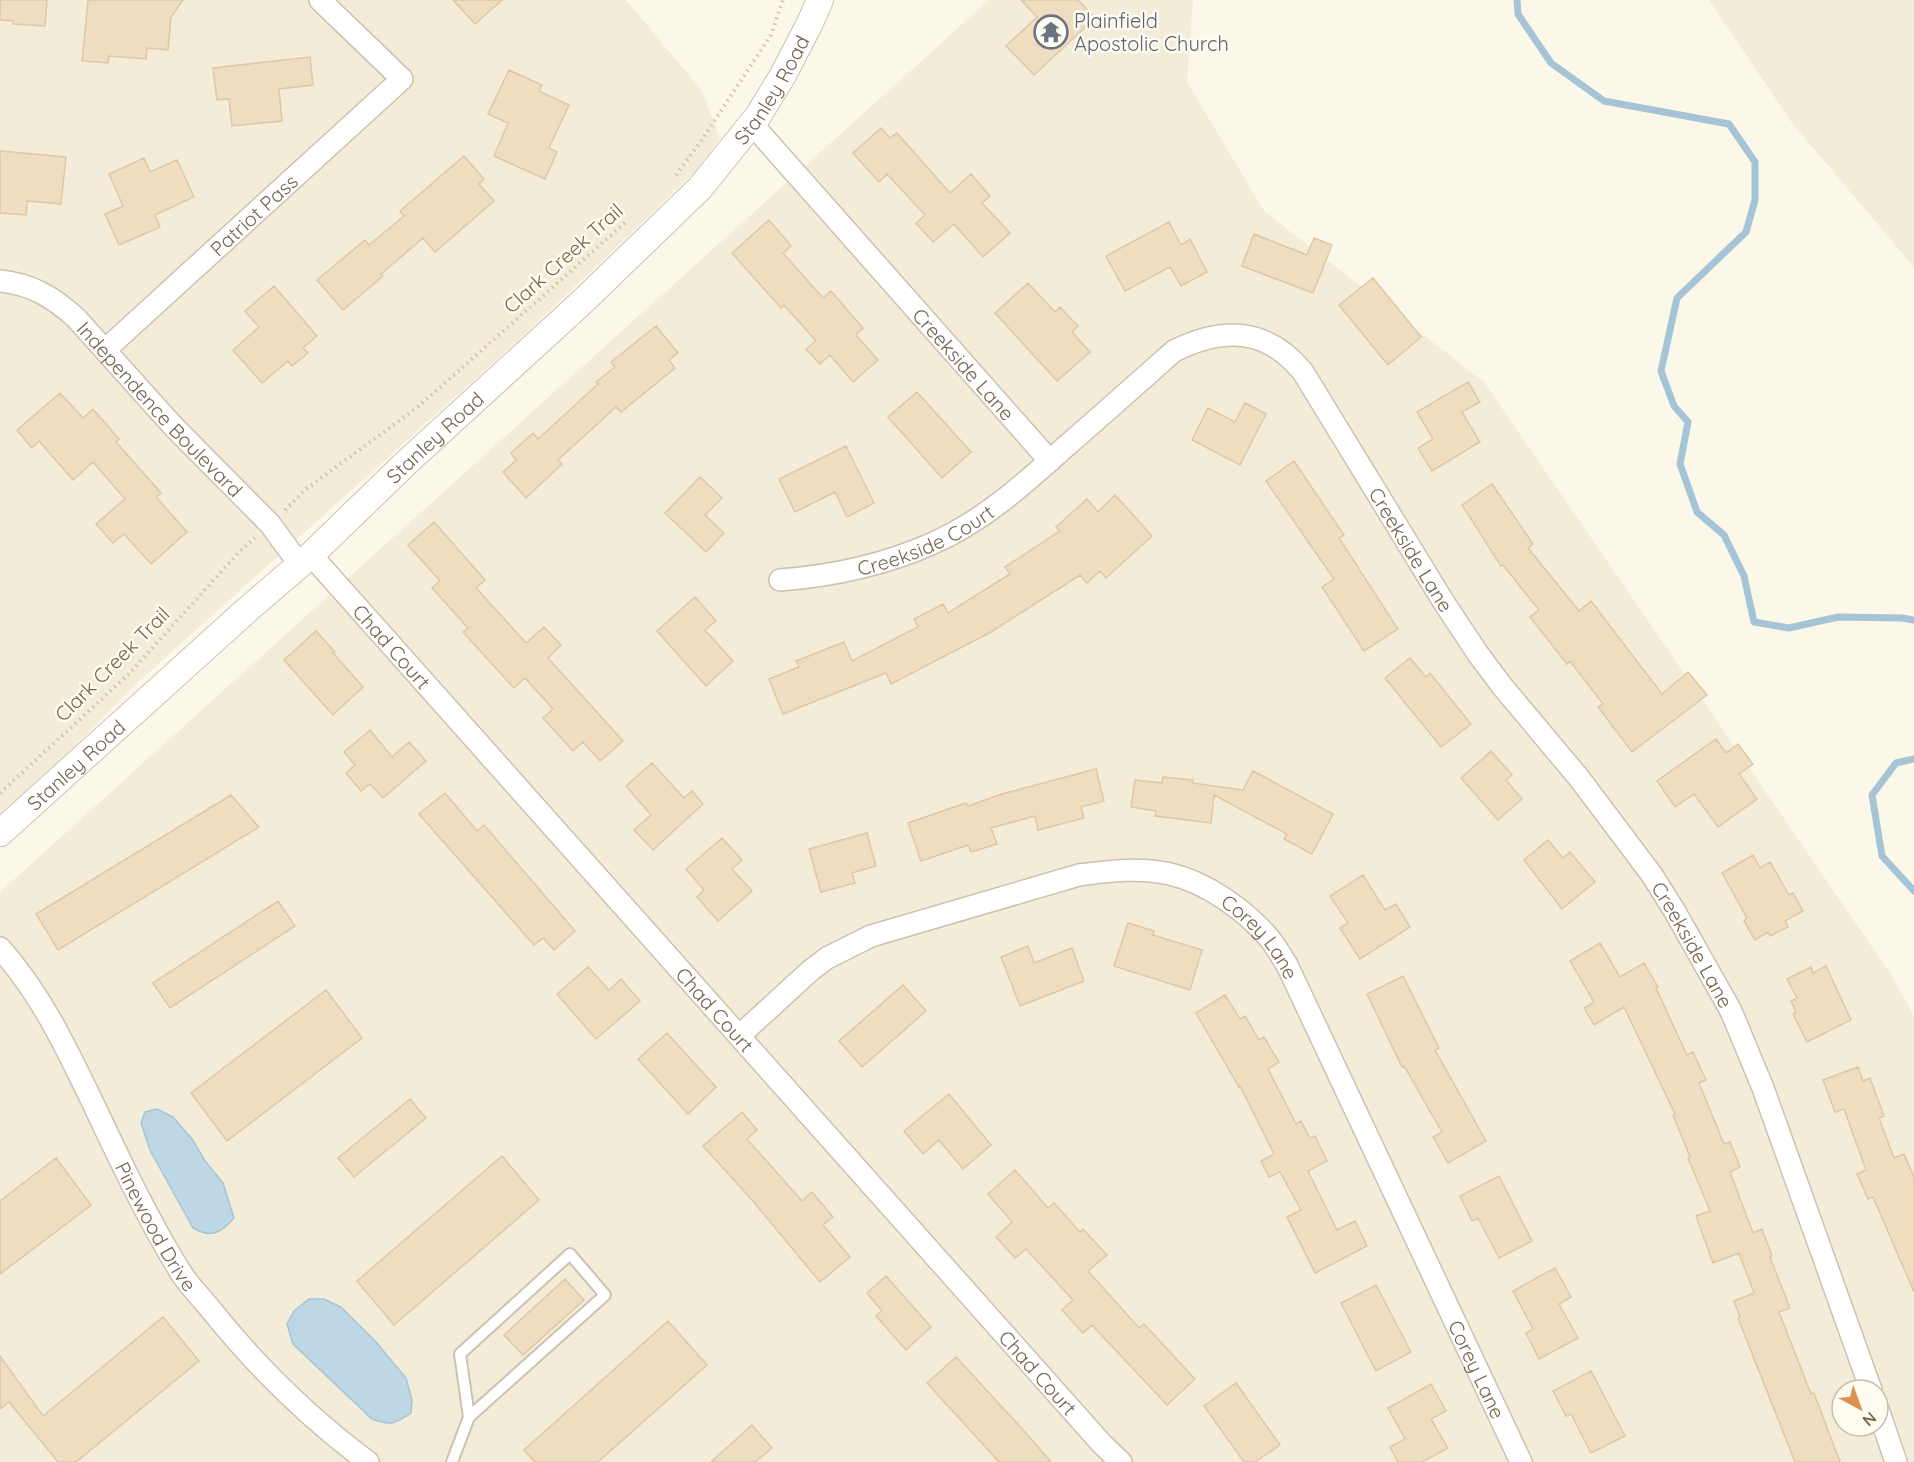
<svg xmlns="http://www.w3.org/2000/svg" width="1914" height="1462" viewBox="0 0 1914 1462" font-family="Quicksand,sans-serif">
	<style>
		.residential { fill: #f3ecd8; fill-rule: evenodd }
		.water { fill: #bed7e4; stroke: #a5c5d6; stroke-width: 1.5 }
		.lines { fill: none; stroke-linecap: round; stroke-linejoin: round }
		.stream { stroke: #a5c5d6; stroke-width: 7 }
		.building { fill: #efddc2; stroke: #e1c7a4; stroke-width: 1.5 }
		.service-casing { stroke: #cdc2b0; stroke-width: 14 }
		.minor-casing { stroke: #cdc2b0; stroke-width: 24 }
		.tertiary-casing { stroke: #cdc2b0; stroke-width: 28 }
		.path { stroke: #d5c1a5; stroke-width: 4; stroke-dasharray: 1.5 4.5; stroke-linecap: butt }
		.service { stroke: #fff; stroke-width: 10 }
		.minor { stroke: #fff; stroke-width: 21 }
		.tertiary { stroke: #fff; stroke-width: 26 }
		.labels { text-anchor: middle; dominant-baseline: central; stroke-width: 5; stroke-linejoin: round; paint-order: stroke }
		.worship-label { font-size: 20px; fill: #5b616d; stroke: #fefbf0; text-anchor: start }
		.street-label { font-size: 20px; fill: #75634e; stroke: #fefbf0 }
	</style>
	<rect width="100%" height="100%" fill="#fbf8e9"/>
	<path class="residential" d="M 0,0 L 626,0 L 702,91 L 720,139 L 698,169 L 526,333 L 136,684 L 32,789 L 0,816 Z
		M 989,0 L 1193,0 L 1187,82 L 1264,211 L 1484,382 L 1892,976 L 1914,1016 L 1914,1462 L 0,1462 L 0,892 ZM 1842,1390 L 1878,1390 L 1878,1426 L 1842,1426 Z
		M 1709,0 L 1914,0 L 1914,267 L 1792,123 Z"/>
	<path class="water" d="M 157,1109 L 173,1117 L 192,1139 L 205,1161 L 223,1183 L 234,1218 C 220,1234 211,1238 193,1228 L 150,1150 L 141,1123 L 145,1112 Z
		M 309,1299 L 324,1299 L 341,1307 L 376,1342 L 406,1378 L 412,1400 L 411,1413 C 395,1424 391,1426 372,1419 L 293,1344 L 287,1324 L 294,1311 Z"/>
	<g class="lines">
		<path class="stream" d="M 1517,0 L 1518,14 L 1551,63 L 1604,101 L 1729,124 L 1755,162 L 1755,200 L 1746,232 L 1677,298 L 1661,371 L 1674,406 L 1688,422 L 1680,464 L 1697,512 L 1724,535 L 1744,576 L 1754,622 L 1789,628 L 1838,617 L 1902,618 L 1914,620
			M 1914,759 L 1896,763 L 1872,795 L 1882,856 L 1914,891"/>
	</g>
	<path class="building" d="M 0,0 L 47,0 L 45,26 L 13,24 L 13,21 L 0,20 Z
		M 88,0 L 183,0 L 171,17 L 168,50 L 147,48 L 146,59 L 109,56 L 108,63 L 82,61 Z
		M 453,0 L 502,0 L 475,24 Z
		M 1021,0 L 1078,0 L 1095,18 L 1034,75 L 1006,46 L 1037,17 Z
		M 310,57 L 313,85 L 279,89 L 282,121 L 232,126 L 229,99 L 217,100 L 213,68 Z
		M 509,70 L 542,85 L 539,91 L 569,105 L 549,148 L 557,152 L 545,179 L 494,156 L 508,123 L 488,114 Z
		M 881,128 L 890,138 L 897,133 L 950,193 L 971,174 L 990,196 L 982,203 L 1010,233 L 983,257 L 954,224 L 933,242 L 916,223 L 925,215 L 887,174 L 879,182 L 853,153 Z
		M 0,151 L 66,157 L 61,204 L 27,201 L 26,215 L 0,213 Z
		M 464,156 L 484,179 L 479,184 L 494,201 L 435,252 L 423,238 L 381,274 L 383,276 L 343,310 L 317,280 L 365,240 L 369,245 L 404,216 L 400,211 Z
		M 144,158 L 150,172 L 177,160 L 194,197 L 155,215 L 160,227 L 119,245 L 105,214 L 123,206 L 109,174 Z
		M 769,220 L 791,246 L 783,253 L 823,298 L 831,291 L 863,328 L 856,335 L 878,360 L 853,382 L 830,355 L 820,364 L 806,349 L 816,341 L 784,305 L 781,308 L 732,253 Z
		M 1169,222 L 1181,245 L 1190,239 L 1207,272 L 1181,286 L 1170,267 L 1125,291 L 1106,256 Z
		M 1254,234 L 1307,255 L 1314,238 L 1332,245 L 1313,293 L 1242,266 Z
		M 1373,278 L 1421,337 L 1388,365 L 1339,305 Z
		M 1028,283 L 1055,312 L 1060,307 L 1078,326 L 1072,332 L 1090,352 L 1057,381 L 995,313 Z
		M 274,286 L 317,336 L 303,348 L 308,353 L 292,366 L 288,361 L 262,383 L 233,350 L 259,327 L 245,311 Z
		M 656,326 L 678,353 L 669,360 L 675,368 L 621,412 L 616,407 L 558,460 L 562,464 L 526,498 L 503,472 L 516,460 L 511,453 L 533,433 L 538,439 L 598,384 L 596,382 L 615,367 L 611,362 Z
		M 1468,382 L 1480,402 L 1462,412 L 1480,442 L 1432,471 L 1418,448 L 1433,439 L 1417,412 Z
		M 917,392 L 971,452 L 942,478 L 888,417 Z
		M 60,393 L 83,418 L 93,409 L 119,439 L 116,442 L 161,493 L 156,497 L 187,532 L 151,564 L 124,534 L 113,543 L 96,524 L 125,499 L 93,462 L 73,480 L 39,441 L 32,448 L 17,430 Z
		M 1245,403 L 1266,414 L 1240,465 L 1192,440 L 1208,408 L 1235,422 Z
		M 846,446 L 874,503 L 847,517 L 835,492 L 795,512 L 779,479 Z
		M 1294,461 L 1344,535 L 1339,538 L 1398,629 L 1364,651 L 1322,587 L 1334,579 L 1266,481 Z
		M 700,477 L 722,498 L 705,515 L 724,533 L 706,552 L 665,513 Z
		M 1492,484 L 1533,544 L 1528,548 L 1579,611 L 1591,601 L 1662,694 L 1688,672 L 1707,695 L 1632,752 L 1598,707 L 1603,704 L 1570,661 L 1567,664 L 1530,617 L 1539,610 L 1503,565 L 1501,566 L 1462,505 Z
		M 1115,495 L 1152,536 L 1106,578 L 1100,571 L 1087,583 L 1080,575 L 991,632 L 891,684 L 886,673 L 783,714 L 769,679 L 799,667 L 796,661 L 844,642 L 852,661 L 918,627 L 914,619 L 943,604 L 948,613 L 1010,574 L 1005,567 L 1060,531 L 1056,527 L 1087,499 L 1098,512 Z
		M 434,522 L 485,580 L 476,588 L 526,643 L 544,627 L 561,645 L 548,658 L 623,741 L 600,761 L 583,742 L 573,751 L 543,718 L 553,709 L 525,678 L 514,688 L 463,632 L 468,628 L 432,588 L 440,581 L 408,545 Z
		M 695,597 L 716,621 L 705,630 L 733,661 L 706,686 L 657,631 Z
		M 316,631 L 335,652 L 333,653 L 363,687 L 333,715 L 284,660 Z
		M 1410,658 L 1426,677 L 1430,673 L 1471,724 L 1441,747 L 1385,678 Z
		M 370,730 L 392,757 L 409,742 L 426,761 L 383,798 L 370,784 L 361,791 L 346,773 L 355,765 L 344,752 Z
		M 1716,739 L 1726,753 L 1738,744 L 1753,764 L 1739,774 L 1757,799 L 1718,827 L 1694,794 L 1675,807 L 1657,781 Z
		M 1491,751 L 1512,775 L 1506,780 L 1522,799 L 1498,820 L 1461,778 Z
		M 652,763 L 684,798 L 692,791 L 703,804 L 653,850 L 634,830 L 651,815 L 626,786 Z
		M 1096,769 L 1104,801 L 1081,807 L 1084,818 L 1038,830 L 1035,816 L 991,828 L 997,844 L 971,852 L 968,845 L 921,861 L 908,823 L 966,803 L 968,806 L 1002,794 Z
		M 1253,771 L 1333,814 L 1312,854 L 1284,839 L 1287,834 L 1214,795 L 1211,823 L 1155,816 L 1156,811 L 1131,807 L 1135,780 L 1162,783 L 1163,777 L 1193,780 L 1192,783 L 1243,790 Z
		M 445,793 L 477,831 L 484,825 L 575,931 L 554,950 L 543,938 L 534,945 L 419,814 Z
		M 231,795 L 259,827 L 58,950 L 36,914 Z
		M 867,833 L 876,866 L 852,873 L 855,883 L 821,892 L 809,849 Z
		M 722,838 L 742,860 L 732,869 L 752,891 L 718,921 L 697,897 L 704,890 L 686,869 Z
		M 1548,840 L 1563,858 L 1570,852 L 1595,882 L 1562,909 L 1524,860 Z
		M 1753,855 L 1760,868 L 1770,862 L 1789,895 L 1793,893 L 1803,911 L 1785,921 L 1788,927 L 1770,936 L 1768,932 L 1755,940 L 1744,921 L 1747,918 L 1722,873 Z
		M 1363,875 L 1385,910 L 1396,904 L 1410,927 L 1360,959 L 1340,928 L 1348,923 L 1330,896 Z
		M 278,901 L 295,926 L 170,1008 L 153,983 Z
		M 1128,923 L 1154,931 L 1153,935 L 1202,950 L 1190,990 L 1114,966 Z
		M 1600,943 L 1620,977 L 1644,963 L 1658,987 L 1656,988 L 1687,1055 L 1693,1052 L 1706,1080 L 1699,1083 L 1724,1144 L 1730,1142 L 1740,1167 L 1730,1172 L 1753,1233 L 1762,1229 L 1772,1256 L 1770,1257 L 1790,1308 L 1779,1312 L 1811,1394 L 1814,1393 L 1840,1462 L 1795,1462 L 1738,1318 L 1740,1317 L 1734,1301 L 1754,1293 L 1739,1253 L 1713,1263 L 1696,1216 L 1710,1211 L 1688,1158 L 1690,1157 L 1673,1115 L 1675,1114 L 1624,1007 L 1594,1025 L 1584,1008 L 1594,1002 L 1570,961 Z
		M 1028,946 L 1034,963 L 1072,948 L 1084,981 L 1020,1006 L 1001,957 Z
		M 1826,966 L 1851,1020 L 1807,1042 L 1793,1014 L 1796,1012 L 1791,1001 L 1797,998 L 1787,979 L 1811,967 L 1813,973 Z
		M 588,967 L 609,990 L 621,979 L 640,1001 L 596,1039 L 557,994 Z
		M 1403,976 L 1439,1048 L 1435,1050 L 1486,1141 L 1448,1163 L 1433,1137 L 1442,1132 L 1404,1066 L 1402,1067 L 1367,994 Z
		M 903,985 L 926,1011 L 862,1067 L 839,1041 Z
		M 326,990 L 362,1038 L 227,1141 L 191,1093 Z
		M 1225,995 L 1240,1019 L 1245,1016 L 1259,1040 L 1264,1037 L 1279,1062 L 1268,1069 L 1296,1124 L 1301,1121 L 1310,1138 L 1315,1136 L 1327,1161 L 1308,1171 L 1337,1230 L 1355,1221 L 1367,1246 L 1315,1273 L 1287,1217 L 1301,1210 L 1280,1172 L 1269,1177 L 1261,1161 L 1274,1154 L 1240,1086 L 1239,1087 L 1196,1013 Z
		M 667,1033 L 716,1087 L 688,1114 L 638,1059 Z
		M 1858,1067 L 1863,1081 L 1870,1078 L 1884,1116 L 1879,1118 L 1894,1158 L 1904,1154 L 1914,1177 L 1914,1292 L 1873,1197 L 1868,1199 L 1857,1174 L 1866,1170 L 1844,1109 L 1835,1112 L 1823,1080 Z
		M 949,1094 L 991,1145 L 963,1169 L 939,1140 L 923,1154 L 904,1131 Z
		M 410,1099 L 426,1118 L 354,1177 L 338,1158 Z
		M 742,1112 L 757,1130 L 747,1139 L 802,1201 L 812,1192 L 833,1217 L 823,1225 L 850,1257 L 820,1282 L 752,1200 L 703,1146 Z
		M 502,1156 L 539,1200 L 394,1325 L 357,1281 Z
		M 56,1158 L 91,1205 L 0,1274 L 0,1201 Z
		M 1015,1170 L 1048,1208 L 1054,1203 L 1080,1232 L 1083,1229 L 1107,1255 L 1088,1271 L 1139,1328 L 1144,1324 L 1195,1379 L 1167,1405 L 1092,1325 L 1083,1333 L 1062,1310 L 1073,1300 L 1026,1249 L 1015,1258 L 996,1237 L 1012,1222 L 988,1194 Z
		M 1499,1176 L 1532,1241 L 1499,1258 L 1478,1218 L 1472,1221 L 1460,1196 Z
		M 1555,1268 L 1571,1297 L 1559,1304 L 1578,1338 L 1539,1359 L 1526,1333 L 1533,1329 L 1513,1291 Z
		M 886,1276 L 931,1327 L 906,1350 L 876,1316 L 882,1311 L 867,1293 Z
		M 565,1279 L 584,1300 L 523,1355 L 504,1335 Z
		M 1376,1285 L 1411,1352 L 1376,1371 L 1341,1303 Z
		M 163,1317 L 199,1361 L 76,1462 L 58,1462 L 9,1402 L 0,1409 L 0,1356 L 43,1416 Z
		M 668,1321 L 707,1365 L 598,1462 L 535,1462 L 524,1450 Z
		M 956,1357 L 1025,1432 L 1051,1462 L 999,1462 L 927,1383 Z
		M 1591,1371 L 1625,1436 L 1591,1453 L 1571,1414 L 1566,1416 L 1553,1391 Z
		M 1236,1383 L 1280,1445 L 1255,1462 L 1244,1462 L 1204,1406 Z
		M 1431,1384 L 1446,1411 L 1431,1419 L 1448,1448 L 1422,1462 L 1398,1462 L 1390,1447 L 1405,1439 L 1388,1408 Z
		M 752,1425 L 772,1448 L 755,1462 L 711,1462 Z"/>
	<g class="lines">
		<defs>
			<path id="service" d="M 452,1462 L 469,1417 L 460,1354 L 570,1254 L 605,1295 L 469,1417"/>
			<g id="minor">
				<path id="s1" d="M 752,124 L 1050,461"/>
				<path id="s2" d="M 0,281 C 31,284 53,297 76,318 L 173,426 L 270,524 L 300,565"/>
				<path id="s3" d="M 105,350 L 402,79 L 320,0"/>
				<path id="s4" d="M 311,555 L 1102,1444 L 1121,1462"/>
				<path id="s5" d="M 780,580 C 831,576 884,565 931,544 C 982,522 1023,485 1064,448 C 1101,416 1138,383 1174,351 C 1224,326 1267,328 1303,372 L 1443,601 L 1478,654 L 1502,686 L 1579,778 L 1652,875 L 1674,910 L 1731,1011 L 1763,1088 L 1871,1390"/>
				<path id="s6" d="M 0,948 C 40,993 65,1045 91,1099 C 118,1156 145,1214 178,1268 C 187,1284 201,1297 212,1311 C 258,1368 309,1418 368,1462"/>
				<path id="s7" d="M 739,1036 L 810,971 L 827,958 L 871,936 L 1079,875 C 1109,871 1140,867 1170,874 C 1206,882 1245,910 1269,938 C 1276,946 1281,956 1287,965 L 1521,1462"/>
				<path d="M 1878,1409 L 1896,1462"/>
			</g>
			<g id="tertiary">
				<path id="s8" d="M 0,833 L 247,610 L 311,555 L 407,462 L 580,304 L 700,188 L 758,116 L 783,75 L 810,23 L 820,0"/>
			</g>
		</defs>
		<use href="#service" class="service-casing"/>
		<use href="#minor" class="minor-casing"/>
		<use href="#tertiary" class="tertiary-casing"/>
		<path class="path" d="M 676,175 L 701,141 L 771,35 L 783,0
			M 285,510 L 306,489 L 418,407 L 627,221
			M 0,793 L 129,674 L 240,551 L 255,538"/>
		<use href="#service" class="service"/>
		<use href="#minor" class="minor"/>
		<use href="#tertiary" class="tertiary"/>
	</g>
	<defs>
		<symbol id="temple-ring" viewBox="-11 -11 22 22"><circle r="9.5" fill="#fefbf0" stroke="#6b7280" stroke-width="1.5"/><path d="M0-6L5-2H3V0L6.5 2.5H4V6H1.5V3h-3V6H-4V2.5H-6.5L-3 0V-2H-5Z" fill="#6b7280"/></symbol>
	</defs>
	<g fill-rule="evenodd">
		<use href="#temple-ring" x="1032" y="13" width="38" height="38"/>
	</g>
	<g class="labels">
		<g class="worship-label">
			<text x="1074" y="20">Plainfield<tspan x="1074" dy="23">Apostolic Church</tspan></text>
		</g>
		<g class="street-label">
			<text stroke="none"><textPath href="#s8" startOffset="1074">Stanley Road</textPath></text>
			<text stroke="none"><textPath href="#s3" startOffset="201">Patriot Pass</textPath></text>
			<text transform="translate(563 258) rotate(-42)">Clark Creek Trail</text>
			<text stroke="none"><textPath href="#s1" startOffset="320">Creekside Lane</textPath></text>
			<text stroke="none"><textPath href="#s2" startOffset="210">Independence Boulevard</textPath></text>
			<text stroke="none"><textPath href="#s8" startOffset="588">Stanley Road</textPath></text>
			<text stroke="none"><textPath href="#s5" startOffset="152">Creekside Court</textPath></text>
			<text stroke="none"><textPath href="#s5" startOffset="819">Creekside Lane</textPath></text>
			<text stroke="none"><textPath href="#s4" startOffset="122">Chad Court</textPath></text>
			<text transform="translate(112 664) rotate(-45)">Clark Creek Trail</text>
			<text stroke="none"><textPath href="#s8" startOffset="102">Stanley Road</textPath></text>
			<text stroke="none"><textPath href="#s7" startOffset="588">Corey Lane</textPath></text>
			<text stroke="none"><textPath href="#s5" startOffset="1305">Creekside Lane</textPath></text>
			<text stroke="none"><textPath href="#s4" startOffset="608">Chad Court</textPath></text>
			<text stroke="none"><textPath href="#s6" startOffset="320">Pinewood Drive</textPath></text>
			<text stroke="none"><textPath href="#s7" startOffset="1074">Corey Lane</textPath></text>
			<text stroke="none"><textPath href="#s4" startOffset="1094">Chad Court</textPath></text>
		</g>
	</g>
	<g transform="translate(1860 1408) rotate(139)"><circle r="28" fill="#fefbf0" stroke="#c7beaf" stroke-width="1.5"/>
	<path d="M0-4.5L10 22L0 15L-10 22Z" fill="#de8f56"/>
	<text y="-9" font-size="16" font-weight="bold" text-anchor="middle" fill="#75634e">N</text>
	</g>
</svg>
